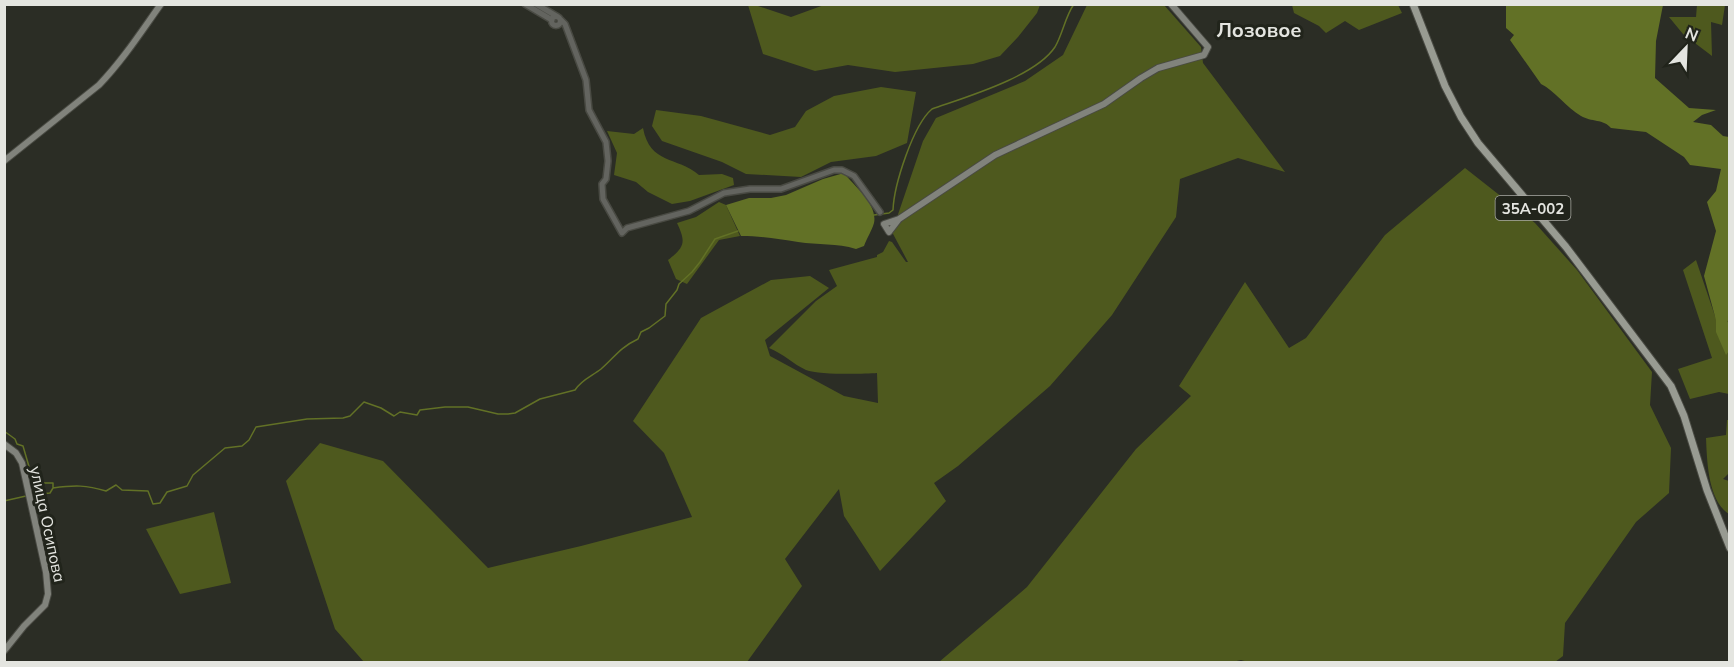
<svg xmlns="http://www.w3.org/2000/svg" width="1734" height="667" viewBox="0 0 1734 667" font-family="Mulish,sans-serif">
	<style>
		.green { fill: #4e591e }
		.water { fill: #627126 }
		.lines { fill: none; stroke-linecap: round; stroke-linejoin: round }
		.stream { stroke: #627126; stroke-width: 1.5 }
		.tertiary-casing { stroke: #494a43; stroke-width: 8 }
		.secondary-casing { stroke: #494a43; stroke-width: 8 }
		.primary-casing { stroke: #494a43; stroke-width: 9 }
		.tertiary { stroke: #63645f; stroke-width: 5 }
		.secondary { stroke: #81837c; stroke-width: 6 }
		.primary { stroke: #989b92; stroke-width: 7 }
		.labels { text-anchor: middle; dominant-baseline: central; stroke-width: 6; stroke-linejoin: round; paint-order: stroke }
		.shield { fill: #21241b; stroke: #aaaba5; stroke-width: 1.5 }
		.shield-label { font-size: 15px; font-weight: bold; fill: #e4e5e0 }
		.street-label { font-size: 16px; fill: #e4e5e0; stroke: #21241b }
		.quarter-label { font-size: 20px; font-weight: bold; fill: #e4e5e0; stroke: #21241b }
	</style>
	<rect width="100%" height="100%" fill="#2b2d25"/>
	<path class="green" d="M 748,5 L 755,5 L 791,17 L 824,5 L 1040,5 L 1037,13 L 1018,37 L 1000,56 L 973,64 L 895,72 L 848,65 L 815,71 L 763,54 Z
		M 1087,5 L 1164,5 L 1201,47 L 1203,63 L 1285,172 L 1238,158 L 1180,179 L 1176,217 L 1112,315 L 1050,386 L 958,466 L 934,483 L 946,501 L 880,571 L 844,516 L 839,489 L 785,559 L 802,586 L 747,662 L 364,662 L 335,629 L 286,481 L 320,443 L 383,461 L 488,568 L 581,546 L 692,517 L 664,453 L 633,421 L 701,318 L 771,280 L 810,276 L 829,288 L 765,340 L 770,356 L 844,396 L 878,403 L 877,373 C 863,374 818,375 806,370 C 793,364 784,354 769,348 L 816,301 L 837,286 L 829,270 L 877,257 L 877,255 L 883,252 L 889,241 L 892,242 L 906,262 L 908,262 L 892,232 L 923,141 L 936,118 L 1025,81 L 1063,55 Z
		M 1292,5 L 1398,5 L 1402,13 L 1359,30 L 1345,21 L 1326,33 L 1319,26 L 1294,13 Z
		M 1697,5 L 1725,5 L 1722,25 L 1711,22 L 1712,56 L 1683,34 L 1669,17 L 1696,17 Z
		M 881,87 L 916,92 L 907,143 L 876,156 L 831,162 L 801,177 L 746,174 L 722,162 L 662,141 L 652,126 L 656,110 L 701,116 L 770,135 L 795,127 L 806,111 L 834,96 Z
		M 643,128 C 650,165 677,156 699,175 L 722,174 L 733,178 L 734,185 L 690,201 L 672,204 L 648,192 L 636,182 L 614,175 L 617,153 L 607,131 L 634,134 Z
		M 1465,168 L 1535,223 L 1577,270 L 1652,372 L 1650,405 L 1671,448 L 1669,493 L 1636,522 L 1565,623 L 1563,656 L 1555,662 L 1248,662 L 1241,660 L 1232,662 L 939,662 L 1027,587 L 1136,449 L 1191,396 L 1179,386 L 1245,282 L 1289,348 L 1306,338 L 1385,235 Z
		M 719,202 L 726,205 L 740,236 L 719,240 L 687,284 L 676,279 L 668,260 C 685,247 686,242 677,223 L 696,217 Z
		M 1696,260 L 1715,316 L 1729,309 L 1729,394 L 1719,392 L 1690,399 L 1678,369 L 1712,358 L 1683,270 Z
		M 1727,420 L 1729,420 L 1729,473 L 1723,479 L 1729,481 L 1729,514 C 1708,501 1707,461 1706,438 L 1726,435 Z
		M 214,512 L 231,583 L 180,594 L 146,529 Z"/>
	<path class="water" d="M 1506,5 L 1663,5 L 1656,41 L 1655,78 L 1689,108 L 1716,110 L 1702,115 L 1693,122 L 1711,125 L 1723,136 L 1729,137 L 1730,320 L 1727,321 L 1729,324 L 1729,351 L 1726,355 L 1716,332 L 1716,320 L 1704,276 L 1716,231 L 1707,202 L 1716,191 L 1721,169 L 1690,165 L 1684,157 L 1646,132 L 1611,128 C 1604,119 1591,122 1581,116 C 1567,108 1554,90 1541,84 L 1510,40 L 1514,35 L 1506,28 Z
		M 844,173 C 854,186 878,204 874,223 C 872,230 867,238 864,246 L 856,249 C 837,243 818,245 798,242 C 779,239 761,236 741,236 L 726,205 L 749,198 L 771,198 L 786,195 L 823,179 Z"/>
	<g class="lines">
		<path class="stream" d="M 874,215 L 889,213 L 893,210 C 894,185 913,125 932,109 C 966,97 1035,77 1055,47 C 1063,33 1065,17 1074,4
			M 4,431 L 15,439 L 17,444 L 23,446 L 30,470 L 38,483 L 53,483 L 53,487
			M 32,495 L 50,493 L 53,488 C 75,485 86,485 106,491 L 116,485 L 122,490 L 148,491 L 153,504 L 160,503 L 167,492 L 187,486 L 193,475 L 225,448 L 242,446 L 249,440 L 256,427 L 307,419 L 343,418 L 350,416 L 364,402 L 381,408 L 394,416 L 400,412 L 417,415 L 420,410 L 445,407 L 468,407 L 498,414 L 508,414 L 515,413 L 540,399 L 575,390 C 581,380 592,376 601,369 C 615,357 619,348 638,339 L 641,332 L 649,328 L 665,316 L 666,304 L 677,290 L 679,284 L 692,272 L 700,262 L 715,239 L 738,231
			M 4,501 L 26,496"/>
		<defs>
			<path id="tertiary" d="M 525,4 L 552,20
				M 536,4 L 558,17
				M551.5 21a4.5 4.5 0 1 1 9 0a4.5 4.5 0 1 1-9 0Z
				M 560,19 L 565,24 L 586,80 L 589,110 L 606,142 L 608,161 L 606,179 L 602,184 L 603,199 L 622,233 L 627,228 L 689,211 L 724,193 L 750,189 L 781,189 L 834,170 L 842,170 L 854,176 L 880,212"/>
			<path id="secondary" d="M 4,161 L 99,85 C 123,60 141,32 161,4
				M 899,219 L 884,224 L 889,232 L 899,219 L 995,155 L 1104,104 L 1141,78 L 1158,68 L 1204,55 L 1208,47 L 1171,4
				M 4,444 L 16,453 L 22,463 L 46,572 L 48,594 L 45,605 L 24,626 L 4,651"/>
			<path id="primary" d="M 1413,4 L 1445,86 L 1461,117 L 1478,143 L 1566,247 L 1671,386 L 1684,416 L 1707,490 L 1730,548"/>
		</defs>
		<use href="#tertiary" class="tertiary-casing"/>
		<use href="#secondary" class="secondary-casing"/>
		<use href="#primary" class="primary-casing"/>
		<use href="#tertiary" class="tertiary"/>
		<use href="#secondary" class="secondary"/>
		<use href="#primary" class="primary"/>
	</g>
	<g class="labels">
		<rect class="shield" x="1495.5" y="196" width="75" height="24" rx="4.5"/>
		<g class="shield-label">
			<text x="1533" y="208">35А-002</text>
		</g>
		<g class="street-label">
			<text transform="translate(48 524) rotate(78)">улица Осипова</text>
		</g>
		<g class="quarter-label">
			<text x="1259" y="29">Лозовое</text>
		</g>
	</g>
	<rect width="1734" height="667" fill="none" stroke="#e4e5e0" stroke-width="12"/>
	<g transform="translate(1686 48) rotate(23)" stroke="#21241b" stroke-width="4.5" paint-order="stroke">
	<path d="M0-4.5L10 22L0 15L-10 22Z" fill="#e4e5e0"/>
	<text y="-9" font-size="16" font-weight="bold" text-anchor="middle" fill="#e4e5e0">N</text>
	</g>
</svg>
